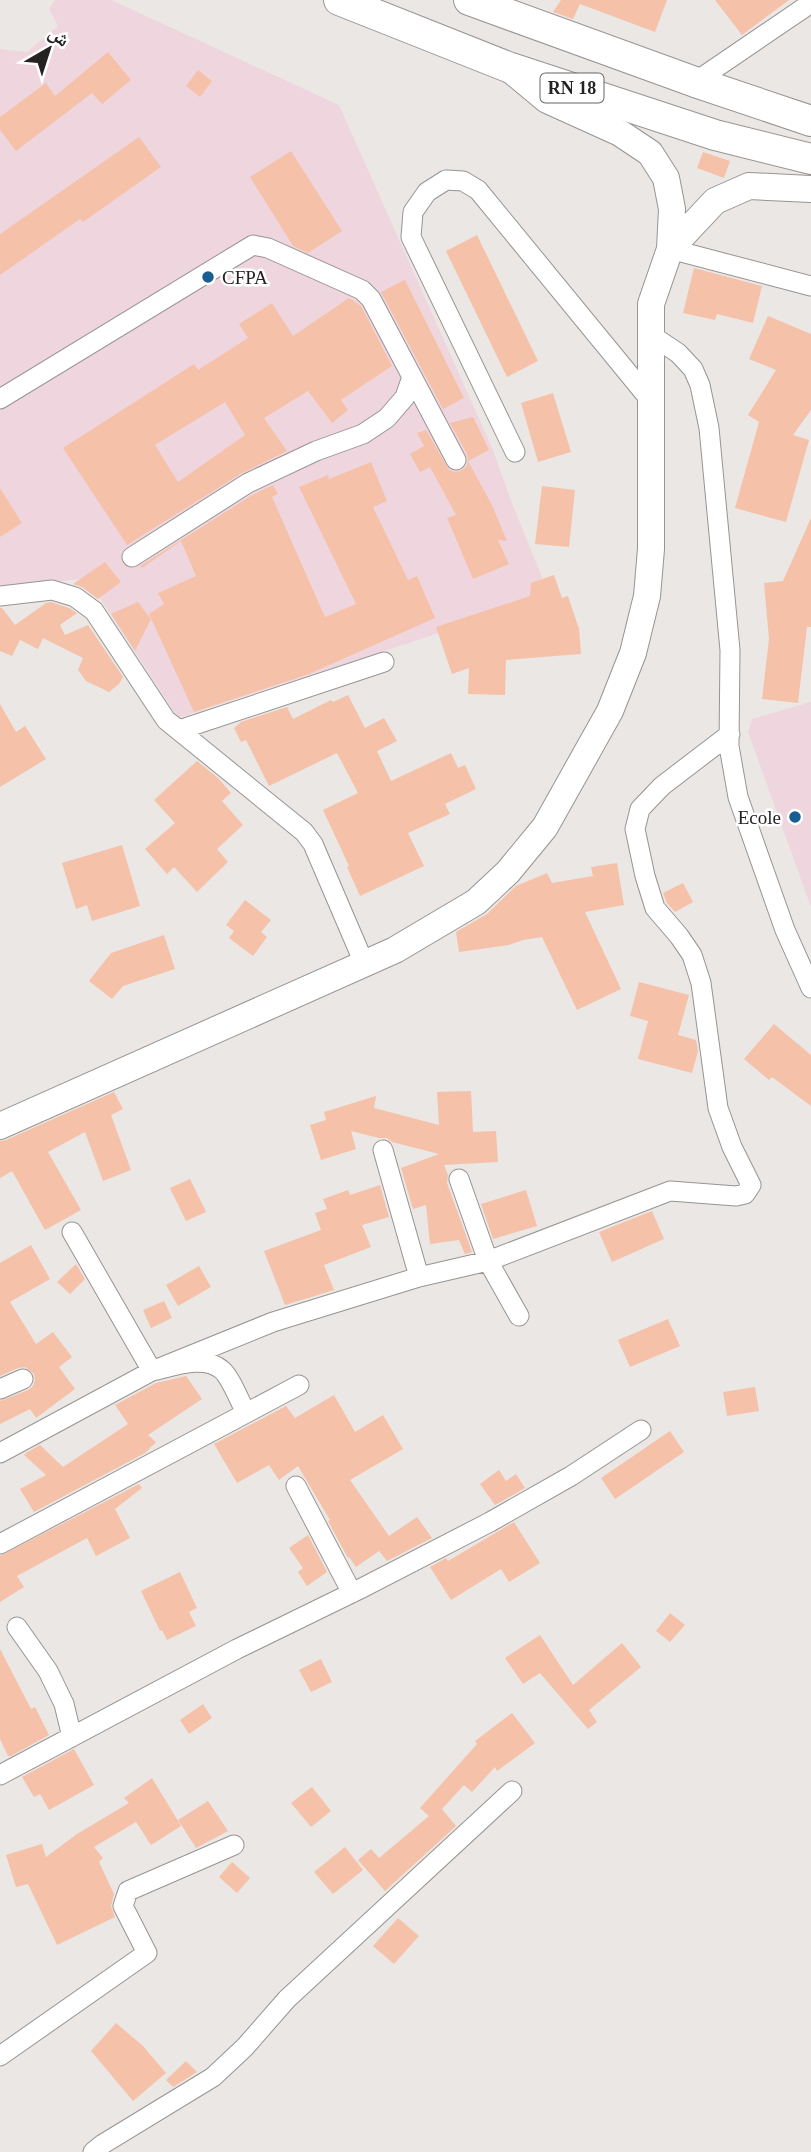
<svg xmlns="http://www.w3.org/2000/svg" width="811" height="2152" viewBox="0 0 811 2152" font-family="'Times New Roman','Noto Naskh Arabic',serif">
	<style>
		.education { fill: #efd6de }
		.building { fill: #f6c1a9; fill-rule: evenodd }
		.lines { fill: none; stroke-linecap: round; stroke-linejoin: round }
		.minor-casing { stroke: #979492; stroke-width: 21 }
		.secondary-casing { stroke: #979492; stroke-width: 28 }
		.primary-casing { stroke: #979492; stroke-width: 32 }
		.minor { stroke: #fff; stroke-width: 19 }
		.secondary { stroke: #fff; stroke-width: 26 }
		.primary { stroke: #fff; stroke-width: 30 }
		.poi-dot { fill: #1a5d92; stroke: #fff; stroke-width: 2.5 }
		.labels { text-anchor: middle; dominant-baseline: central; stroke-width: 5; stroke-linejoin: round; paint-order: stroke }
		.shield { fill: #fff; stroke: #666564; stroke-width: 2 }
		.shield-label { font-size: 18px; font-weight: bold; fill: #242322 }
		.poi-label { font-size: 19px; fill: #242322; stroke: #fff; text-anchor: start }
	</style>
	<rect width="100%" height="100%" fill="#eae7e5"/>
	<path class="education" d="M 55,0 L 111,0 L 339,105 L 493,450 L 511,501 L 550,597 L 178,718 L 87,578 L 0,589 L 0,49 L 27,52 L 58,26 L 49,9 Z
		M 811,702 L 811,907 L 748,732 L 752,719 Z"/>
	<path class="building" d="M 561,0 L 667,0 L 655,32 L 580,4 L 573,19 L 553,12 Z
		M 715,0 L 789,0 L 742,35 Z
		M 108,52 L 131,80 L 102,104 L 92,93 L 16,151 L 0,130 L 0,117 L 46,83 L 55,96 Z
		M 198,70 L 212,81 L 200,97 L 186,86 Z
		M 139,137 L 161,167 L 83,222 L 80,219 L 0,275 L 0,234 Z
		M 291,151 L 342,231 L 308,253 L 293,246 L 250,177 Z
		M 703,152 L 730,161 L 724,178 L 697,168 Z
		M 477,235 L 538,361 L 507,377 L 446,251 Z
		M 694,268 L 762,286 L 753,323 L 717,314 L 715,320 L 683,313 Z
		M 405,280 L 464,398 L 443,409 L 381,292 Z
		M 349,298 L 361,306 L 392,366 L 341,400 L 348,410 L 332,423 L 308,391 L 264,418 L 287,451 L 242,473 L 127,545 L 63,448 L 194,364 L 198,370 L 248,338 L 239,324 L 272,303 L 293,336 ZM 225,402 L 245,435 L 178,482 L 155,445 Z
		M 768,316 L 811,334 L 811,410 L 793,435 L 809,440 L 786,522 L 735,508 L 759,422 L 748,415 L 776,370 L 749,359 Z
		M 553,393 L 571,452 L 538,462 L 521,403 Z
		M 473,417 L 489,450 L 468,461 L 467,454 L 450,423 Z
		M 426,430 L 449,470 L 455,472 L 461,471 L 466,467 L 468,461 L 492,505 L 507,541 L 498,540 L 509,564 L 473,579 L 447,518 L 456,515 L 430,467 L 420,472 L 410,454 L 424,446 L 417,433 Z
		M 371,462 L 387,501 L 373,507 L 408,580 L 417,576 L 435,618 L 309,674 L 194,712 L 149,614 L 164,604 L 158,593 L 196,576 L 181,541 L 142,568 L 140,566 L 254,494 L 273,485 L 278,494 L 272,497 L 325,617 L 356,604 L 299,487 L 328,475 L 329,479 Z
		M 542,486 L 575,490 L 569,547 L 535,544 Z
		M 0,488 L 22,523 L 0,537 Z
		M 811,518 L 811,627 L 807,627 L 798,703 L 762,699 L 769,639 L 764,583 L 783,581 Z
		M 105,562 L 121,582 L 98,599 L 82,587 L 73,584 Z
		M 554,575 L 562,598 L 568,596 L 579,629 L 581,654 L 506,660 L 505,695 L 468,694 L 469,668 L 452,674 L 436,627 L 530,596 L 531,583 Z
		M 51,602 L 69,608 L 77,613 L 60,625 L 65,635 L 88,625 L 123,677 L 119,684 L 109,692 L 86,681 L 78,670 L 83,658 L 43,638 L 38,649 L 20,640 L 12,656 L 0,651 L 0,608 L 2,608 L 15,625 L 46,603 Z
		M 138,602 L 151,619 L 135,651 L 111,614 Z
		M 348,695 L 365,728 L 384,718 L 397,741 L 377,751 L 391,781 L 451,753 L 458,768 L 465,765 L 476,789 L 445,804 L 450,814 L 408,833 L 424,866 L 360,896 L 347,867 L 349,866 L 323,810 L 358,793 L 337,753 L 269,786 L 246,740 L 241,742 L 234,728 L 241,722 L 287,707 L 293,719 L 331,700 L 333,702 Z
		M 0,704 L 16,732 L 25,726 L 46,759 L 0,787 Z
		M 197,761 L 218,778 L 231,793 L 222,801 L 243,825 L 217,849 L 228,862 L 197,892 L 174,867 L 167,874 L 145,849 L 175,823 L 154,800 Z
		M 122,845 L 140,906 L 92,921 L 87,905 L 76,909 L 62,863 Z
		M 617,863 L 624,905 L 585,912 L 621,989 L 577,1010 L 542,937 L 523,940 L 509,945 L 459,952 L 456,932 L 487,914 L 516,886 L 547,873 L 552,883 L 593,876 L 591,867 Z
		M 683,883 L 693,902 L 675,912 L 667,903 L 663,893 Z
		M 245,900 L 271,920 L 261,932 L 267,937 L 253,956 L 229,938 L 234,931 L 226,925 Z
		M 164,935 L 175,969 L 123,986 L 112,999 L 89,981 L 111,953 Z
		M 639,982 L 689,995 L 678,1035 L 696,1040 L 698,1051 L 692,1073 L 638,1059 L 648,1021 L 630,1016 Z
		M 774,1024 L 811,1055 L 811,1106 L 772,1077 L 769,1080 L 744,1059 Z
		M 471,1091 L 473,1132 L 496,1131 L 498,1162 L 444,1165 L 448,1175 L 447,1183 L 472,1252 L 465,1254 L 459,1240 L 430,1244 L 426,1205 L 413,1209 L 401,1168 L 439,1154 L 392,1142 L 387,1138 L 379,1138 L 351,1131 L 356,1149 L 321,1160 L 310,1125 L 326,1120 L 324,1112 L 376,1096 L 374,1108 L 439,1125 L 437,1092 Z
		M 114,1092 L 123,1109 L 111,1115 L 131,1170 L 103,1181 L 85,1132 L 48,1152 L 81,1210 L 45,1230 L 12,1171 L 0,1178 L 0,1141 L 6,1140 Z
		M 190,1179 L 206,1212 L 186,1221 L 170,1188 Z
		M 380,1185 L 389,1217 L 362,1225 L 371,1247 L 324,1265 L 334,1290 L 285,1305 L 264,1251 L 321,1230 L 315,1213 L 327,1209 L 323,1199 L 348,1190 L 350,1195 Z
		M 526,1190 L 537,1226 L 493,1239 L 481,1204 Z
		M 652,1211 L 664,1239 L 612,1262 L 599,1232 Z
		M 31,1245 L 50,1279 L 10,1302 L 36,1344 L 53,1332 L 72,1357 L 59,1367 L 75,1389 L 36,1418 L 30,1409 L 0,1424 L 0,1401 L 28,1390 L 33,1386 L 35,1380 L 34,1374 L 25,1367 L 18,1368 L 0,1376 L 0,1263 Z
		M 76,1264 L 85,1279 L 70,1294 L 57,1282 Z
		M 199,1266 L 211,1287 L 178,1306 L 166,1285 Z
		M 164,1301 L 172,1318 L 151,1328 L 143,1310 Z
		M 668,1319 L 680,1346 L 630,1367 L 618,1340 Z
		M 186,1376 L 202,1399 L 148,1435 L 156,1442 L 145,1453 L 34,1512 L 20,1489 L 46,1475 L 24,1455 L 26,1453 L 40,1445 L 63,1467 L 128,1424 L 115,1405 L 156,1383 Z
		M 755,1387 L 759,1411 L 727,1416 L 723,1392 Z
		M 334,1395 L 355,1432 L 383,1415 L 403,1449 L 350,1480 L 389,1536 L 417,1517 L 432,1538 L 387,1561 L 379,1551 L 356,1567 L 349,1557 L 348,1558 L 328,1521 L 330,1520 L 298,1466 L 279,1480 L 269,1465 L 237,1483 L 214,1444 L 286,1406 L 295,1418 Z
		M 670,1431 L 684,1452 L 615,1499 L 601,1478 Z
		M 499,1470 L 506,1481 L 516,1474 L 525,1488 L 495,1505 L 480,1484 Z
		M 139,1484 L 142,1488 L 115,1509 L 130,1538 L 96,1556 L 87,1538 L 17,1576 L 24,1587 L 0,1602 L 0,1556 Z
		M 514,1522 L 540,1563 L 509,1582 L 501,1569 L 451,1600 L 430,1567 L 446,1558 L 448,1561 Z
		M 308,1535 L 327,1572 L 307,1586 L 298,1572 L 303,1568 L 289,1548 Z
		M 180,1572 L 197,1608 L 189,1612 L 196,1626 L 167,1640 L 162,1630 L 160,1631 L 141,1591 Z
		M 670,1613 L 685,1625 L 670,1642 L 656,1631 Z
		M 540,1635 L 573,1685 L 622,1643 L 641,1667 L 589,1710 L 597,1722 L 588,1729 L 540,1673 L 523,1684 L 505,1658 Z
		M 0,1649 L 31,1709 L 35,1707 L 49,1735 L 11,1756 L 8,1756 L 0,1739 Z
		M 321,1659 L 332,1682 L 311,1692 L 299,1670 Z
		M 203,1704 L 212,1718 L 189,1734 L 180,1720 Z
		M 512,1713 L 535,1743 L 497,1771 L 495,1767 L 472,1792 L 464,1785 L 442,1809 L 456,1826 L 385,1891 L 358,1860 L 371,1849 L 379,1858 L 429,1816 L 420,1808 L 477,1744 L 475,1741 Z
		M 74,1749 L 94,1785 L 49,1810 L 40,1794 L 34,1797 L 22,1777 Z
		M 152,1778 L 181,1826 L 151,1845 L 136,1822 L 94,1847 L 103,1858 L 99,1862 L 114,1894 L 111,1906 L 115,1917 L 57,1945 L 28,1884 L 16,1887 L 6,1855 L 42,1844 L 46,1857 L 77,1834 L 129,1803 L 124,1798 Z
		M 312,1787 L 331,1811 L 311,1827 L 291,1803 Z
		M 208,1801 L 228,1831 L 196,1848 L 178,1820 Z
		M 345,1847 L 363,1870 L 333,1894 L 314,1872 Z
		M 232,1862 L 250,1878 L 237,1893 L 219,1877 Z
		M 398,1918 L 419,1936 L 394,1964 L 373,1946 Z
		M 116,2023 L 143,2046 L 166,2073 L 133,2101 L 91,2051 Z
		M 186,2061 L 197,2072 L 173,2087 L 166,2080 Z"/>
	<g class="lines">
		<defs>
			<path id="minor" d="M 695,82 L 811,3
				M 670,249 L 811,286
				M 651,335 L 678,353 L 693,369 L 700,385 L 709,428 L 730,650 L 729,746 L 738,797 L 785,930 L 811,988
				M 0,399 L 253,245 L 268,248 L 362,290 L 371,299 L 456,460
				M 515,452 L 411,237 L 413,212 L 427,192 L 446,180 L 463,181 L 478,190 L 651,401
				M 132,557 L 248,483 L 316,451 L 363,434 L 387,418 L 405,397 L 412,377
				M 0,596 L 52,590 L 75,597 L 94,611 L 166,720 L 304,832 L 313,844 L 364,963
				M 179,730 L 384,662
				M 383,1150 L 419,1277
				M 459,1179 L 488,1261 L 519,1316
				M 72,1232 L 152,1371 C 172,1367 204,1354 222,1370 C 231,1378 240,1402 246,1413
				M 0,1389 L 23,1379
				M 0,1453 L 152,1371 L 273,1322 L 419,1277 L 488,1261 L 670,1191 L 736,1196 L 745,1194 L 751,1185 L 732,1147 L 718,1108 L 701,983 L 692,955 L 679,936 L 655,908 L 645,876 L 635,829 L 640,809 L 662,786 L 730,734
				M 296,1486 L 352,1593
				M 0,1544 L 299,1385
				M 17,1627 L 48,1671 L 64,1704 L 72,1737
				M 0,1775 L 237,1649 L 362,1588 L 490,1522 L 571,1476 L 641,1430
				M 0,2056 L 147,1953 L 123,1906 L 128,1891 L 234,1845
				M 93,2152 L 103,2144 L 213,2077 L 245,2047 L 287,1999 L 512,1791"/>
			<path id="secondary" d="M 670,249 L 715,201 L 749,186 L 811,189
				M 0,1126 L 395,950 L 476,902 L 508,872 L 545,827 L 610,711 L 633,653 L 647,596 L 651,549 L 651,304 L 670,249 L 672,209 L 666,178 L 650,153 L 620,133 L 547,100 L 512,71"/>
			<path id="primary" d="M 339,0 L 508,67 L 715,135 L 811,159
				M 469,0 L 695,82 L 811,121"/>
		</defs>
		<use href="#minor" class="minor-casing"/>
		<use href="#secondary" class="secondary-casing"/>
		<use href="#primary" class="primary-casing"/>
		<use href="#minor" class="minor"/>
		<use href="#secondary" class="secondary"/>
		<use href="#primary" class="primary"/>
	</g>
	<g class="poi-dot">
		<circle cx="208" cy="277" r="7"/>
		<circle cx="795" cy="817" r="7"/>
	</g>
	<g class="labels">
		<rect class="shield" x="540.5" y="73.5" width="63" height="29" rx="5"/>
		<g class="shield-label">
			<text x="572" y="88">RN 18</text>
		</g>
		<g class="poi-label">
			<text x="222" y="277">CFPA</text>
			<text x="781" y="817" text-anchor="end">Ecole</text>
		</g>
	</g>
	<g transform="translate(49 49) rotate(39)" stroke="#ffffff" stroke-width="5" paint-order="stroke">
	<path d="M0-5L12 26L0 18L-12 26Z" fill="#242322"/>
	<text y="-10" font-size="19" font-weight="bold" text-anchor="middle" fill="#242322">ش</text>
	</g>
</svg>
